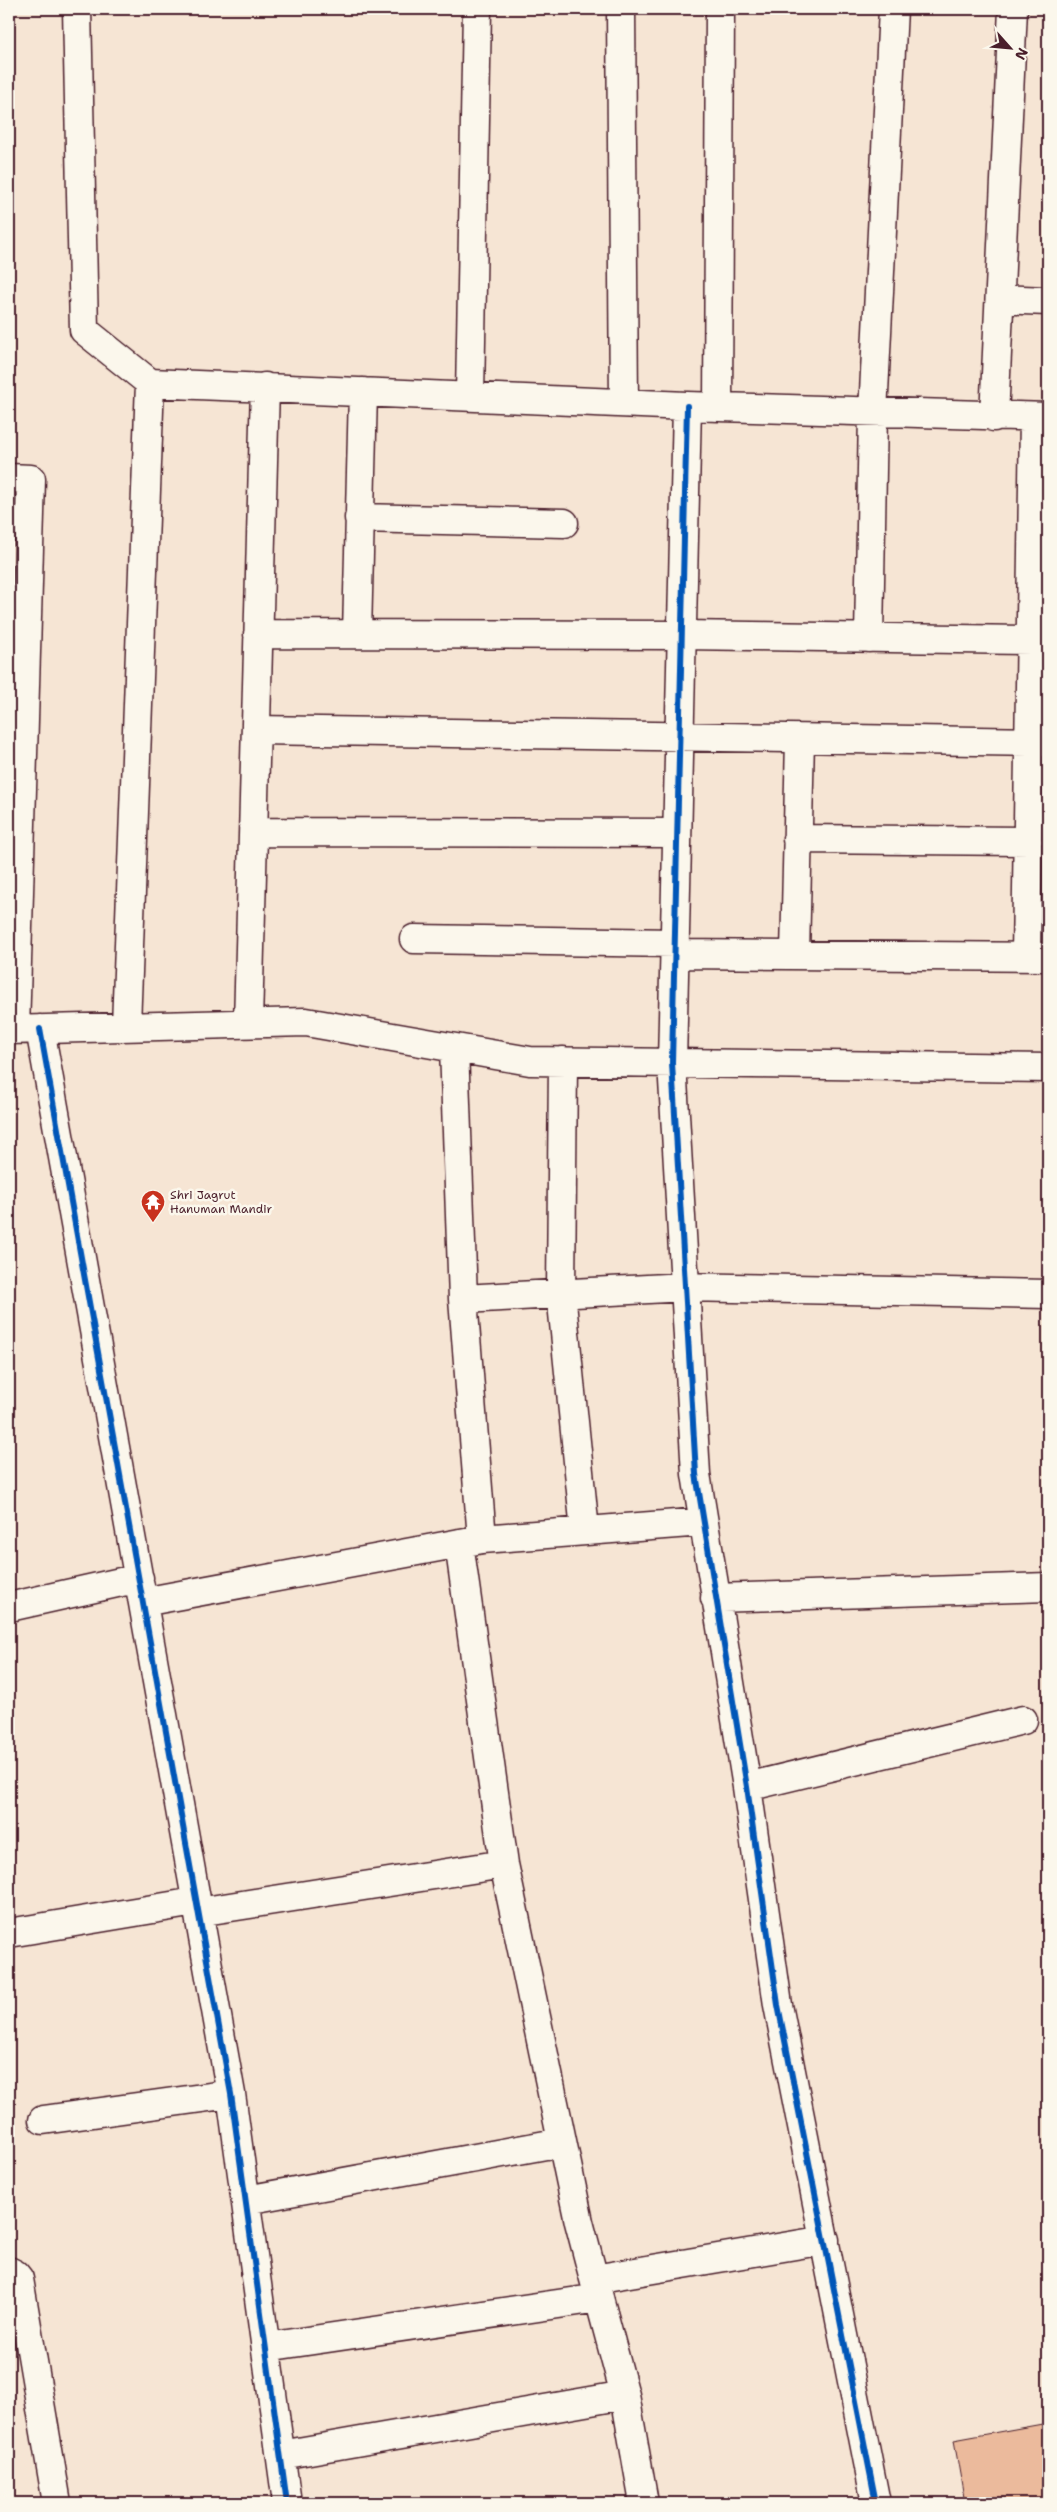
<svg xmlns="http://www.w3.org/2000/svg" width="1057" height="2512" viewBox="0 0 1057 2512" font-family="'Shantell Sans',sans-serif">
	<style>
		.building { fill: #ebba9c; stroke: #4a1f2b }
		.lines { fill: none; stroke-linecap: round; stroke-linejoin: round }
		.minor-casing { stroke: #4a1f2b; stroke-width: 31 }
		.minor { stroke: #fbf7ec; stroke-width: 28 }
		.cycleway-casing { stroke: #fbf7ec; stroke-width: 9 }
		.cycleway { stroke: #0057b8; stroke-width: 6 }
		.labels { text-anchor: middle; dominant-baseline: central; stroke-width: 5; stroke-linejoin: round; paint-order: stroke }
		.poi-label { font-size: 12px; fill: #4a1f2b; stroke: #fbf7ec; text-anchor: start }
	</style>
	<rect width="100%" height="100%" fill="#f6e5d4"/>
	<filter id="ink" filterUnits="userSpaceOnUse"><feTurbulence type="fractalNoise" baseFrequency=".02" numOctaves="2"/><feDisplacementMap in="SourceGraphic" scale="10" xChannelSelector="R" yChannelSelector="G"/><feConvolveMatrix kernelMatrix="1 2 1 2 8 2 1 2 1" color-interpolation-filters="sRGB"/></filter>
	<g filter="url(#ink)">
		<path class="building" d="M 1048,2423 L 1048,2503 L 965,2503 L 954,2440 Z"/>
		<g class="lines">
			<defs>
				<path id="minor" d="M 77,9 L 84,330 L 150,383 L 687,406 L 1048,417
					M 621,9 L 624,403
					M 1000,299 L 1048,301
					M 470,396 L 477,9
					M 687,406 L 672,1063 L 696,1474 L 747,1787 L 778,2005 L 876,2503
					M 718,407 L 720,9
					M 994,417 L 1013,9
					M 9,478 L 31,479 L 15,1030
					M 359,518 L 564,523
					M 258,634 L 682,635 L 1031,640
					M 357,634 L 363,392
					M 869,638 L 873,413 L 893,9
					M 256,730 L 1048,742
					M 254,832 L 677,833
					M 797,839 L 1028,841
					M 414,939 L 675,943
					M 675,954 L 1048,957
					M 795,954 L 800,739
					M 1026,957 L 1034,417
					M 248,1023 L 265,387
					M 126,1026 L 150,383
					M 40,1029 L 231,2094 L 287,2503
					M 9,1030 L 306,1022 L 530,1061 L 1048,1068
					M 454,1048 L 463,1299 L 482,1539
					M 563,1061 L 561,1293 L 585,1531
					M 463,1299 L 685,1287 L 1048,1294
					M 459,1543 L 504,1864 L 579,2222 L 594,2279
					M 715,1598 L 1048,1587
					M 143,1602 L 482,1539 L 703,1522
					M 9,1607 L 139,1578
					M 747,1787 L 1023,1720
					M 198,1912 L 504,1864
					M 9,1933 L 195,1902
					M 43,2120 L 231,2094
					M 246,2200 L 562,2142
					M 9,2271 L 15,2274 L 19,2279 L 57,2503
					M 266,2347 L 599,2298
					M 281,2455 L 625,2395
					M 644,2503 L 625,2395 L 594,2279 L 825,2240"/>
			</defs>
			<use href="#minor" class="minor-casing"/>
			<use href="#minor" class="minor"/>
			<defs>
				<path id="cycleway" d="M 687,406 L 672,1063 L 696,1474 L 747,1787 L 778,2005 L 876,2503
					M 40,1029 L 231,2094 L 287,2503"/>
			</defs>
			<use href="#cycleway" class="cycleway-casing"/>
			<use href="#cycleway" class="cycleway"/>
		</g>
	</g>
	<defs>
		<symbol id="temple-pin" viewBox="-11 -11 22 30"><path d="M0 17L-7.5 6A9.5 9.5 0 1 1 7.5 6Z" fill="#c8321e" stroke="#fbf7ec"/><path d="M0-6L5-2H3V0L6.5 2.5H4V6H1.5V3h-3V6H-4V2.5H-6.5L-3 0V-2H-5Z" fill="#fff"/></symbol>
	</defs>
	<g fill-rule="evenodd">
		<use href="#temple-pin" x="139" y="1188" width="28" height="38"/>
	</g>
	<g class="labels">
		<g class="poi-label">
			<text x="170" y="1195">Shri Jagrut<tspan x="170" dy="14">Hanuman Mandir</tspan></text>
		</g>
	</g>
	<rect width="1057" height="2512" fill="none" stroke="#fbf7ec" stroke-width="30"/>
	<rect x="15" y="15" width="1027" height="2482" fill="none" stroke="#4a1f2b" stroke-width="2" filter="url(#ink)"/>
	<g transform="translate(1010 48) rotate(117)" stroke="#fbf7ec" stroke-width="4" paint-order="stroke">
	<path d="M0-4L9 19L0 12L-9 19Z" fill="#4a1f2b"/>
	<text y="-8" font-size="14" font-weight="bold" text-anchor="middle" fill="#4a1f2b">N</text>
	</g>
</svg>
